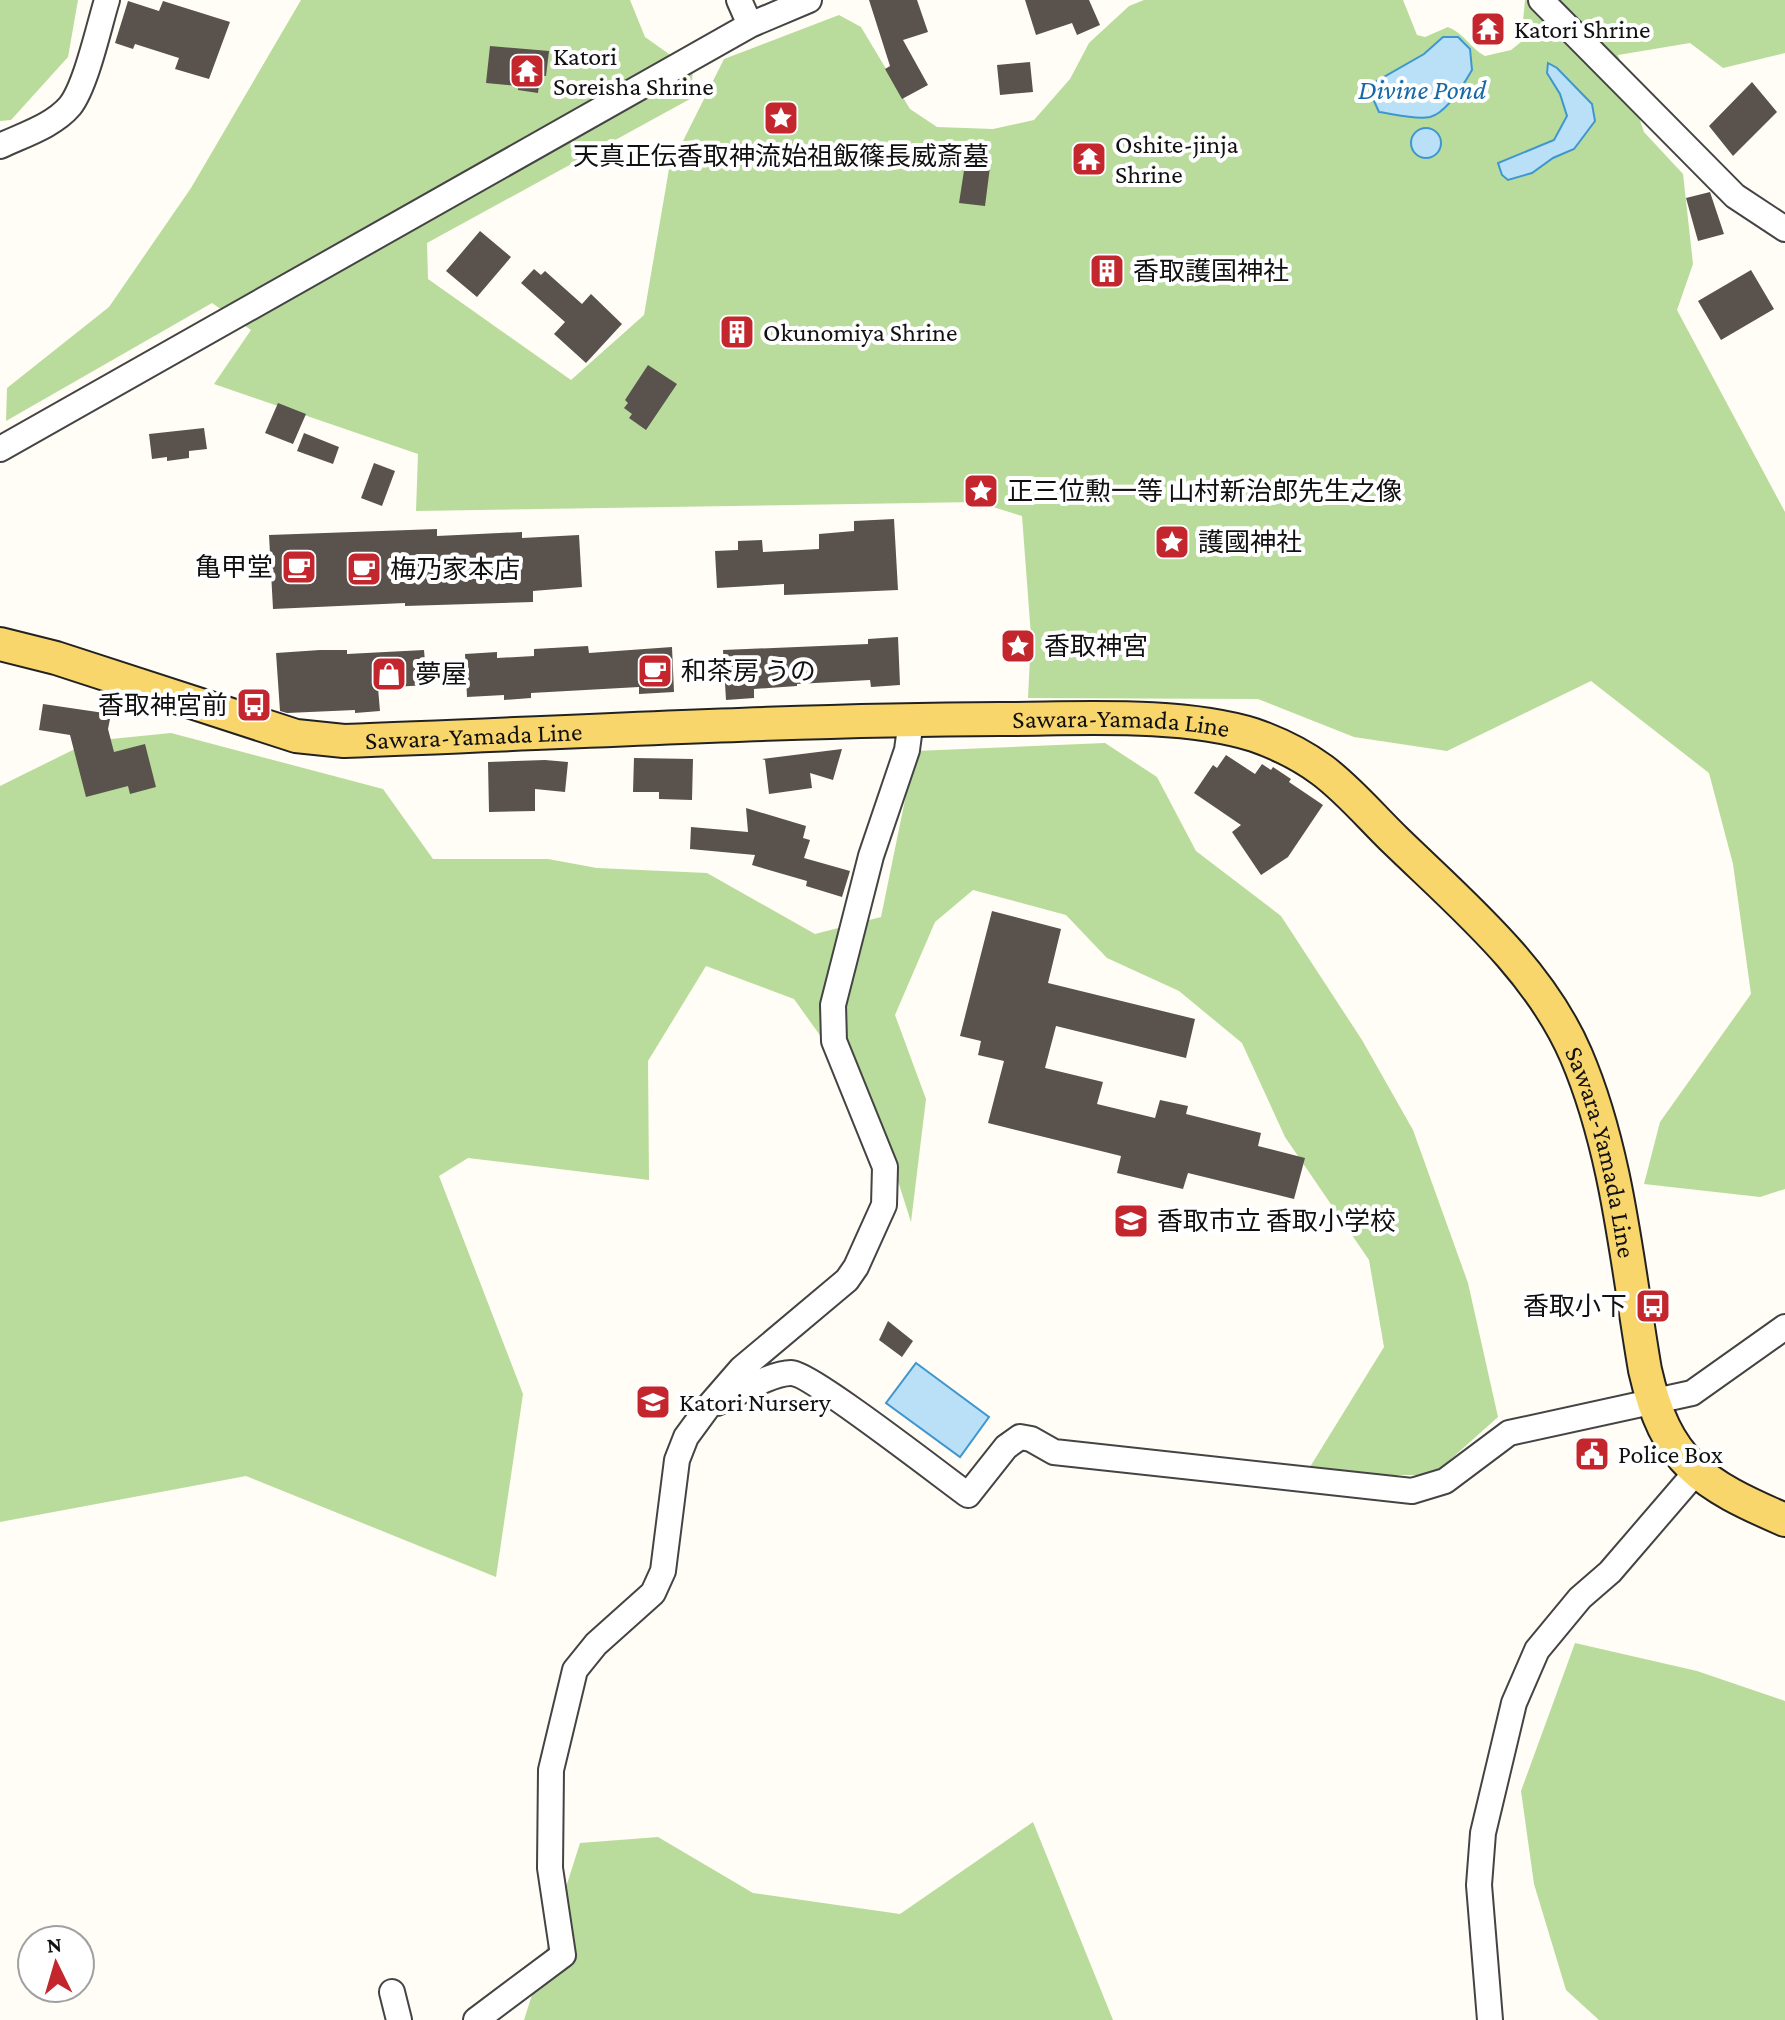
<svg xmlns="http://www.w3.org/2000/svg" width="1785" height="2020" viewBox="0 0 1785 2020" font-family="'Crimson Pro','Noto Sans JP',serif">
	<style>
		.forest { fill: #b9dc9c }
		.water { fill: #b9e0f7; stroke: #3f96cf; stroke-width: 2 }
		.building { fill: #5a524d }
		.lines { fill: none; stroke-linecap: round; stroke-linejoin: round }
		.minor-casing { stroke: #444; stroke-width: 28 }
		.major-casing { stroke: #222; stroke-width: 36 }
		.minor { stroke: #fff; stroke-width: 24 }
		.major { stroke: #f9d66b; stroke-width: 32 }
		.labels { text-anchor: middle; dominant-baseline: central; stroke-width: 8; stroke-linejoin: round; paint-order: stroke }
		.poi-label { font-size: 26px; fill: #111; stroke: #fff; text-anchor: start }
		.street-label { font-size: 26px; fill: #111; stroke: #fff }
		.water-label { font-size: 28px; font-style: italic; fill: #1768a6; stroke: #fff }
	</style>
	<rect width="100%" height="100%" fill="#fffdf5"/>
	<path class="forest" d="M 0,0 L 78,0 L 68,57 L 11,120 L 0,121 Z
		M 301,0 L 630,0 L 645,37 L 693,71 L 690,99 L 427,243 L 428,279 L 571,380 L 644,315 L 669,169 L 724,59 L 839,15 L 861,27 L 910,109 L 937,127 L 993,129 L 1034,120 L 1070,79 L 1089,43 L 1129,6 L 1144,0 L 1403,0 L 1417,35 L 1425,37 L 1448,27 C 1464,33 1470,48 1485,56 L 1511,50 L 1521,42 L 1525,0 L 1785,0 L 1785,53 L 1723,68 L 1690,43 L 1618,55 L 1644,132 L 1683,174 L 1693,264 L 1677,310 L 1785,512 L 1785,1189 L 1760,1197 L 1644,1184 L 1660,1122 L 1751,994 L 1733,864 L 1709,773 L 1591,681 L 1447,751 L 1354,737 L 1258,699 L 1028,698 L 1031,636 L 1022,516 L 977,502 L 416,511 L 418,454 L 214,384 L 251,330 L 212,303 L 6,421 L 7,388 L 109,307 L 191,188 Z
		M 171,733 L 383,789 L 433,859 L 548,859 L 597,868 L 707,873 L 815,934 L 881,917 L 915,751 L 1105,743 L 1157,777 L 1196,851 L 1281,916 L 1362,1040 L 1413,1130 L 1468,1283 L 1498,1417 L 1433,1475 L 1305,1475 L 1384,1347 L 1369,1260 L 1285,1137 L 1242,1043 L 1179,991 L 1107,958 L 1066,915 L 973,890 L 935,922 L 895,1015 L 926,1099 L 911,1222 L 877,1115 L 794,999 L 706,966 L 648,1061 L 649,1180 L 468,1158 L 439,1176 L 523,1394 L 496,1577 L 246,1476 L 0,1522 L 0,786 L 91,741 Z
		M 1575,1643 L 1697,1671 L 1785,1701 L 1785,2020 L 1599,2020 L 1566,1990 L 1534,1884 L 1521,1791 Z
		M 1033,1822 L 1113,2020 L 524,2020 L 580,1843 L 658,1837 L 753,1893 L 900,1914 Z"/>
	<path class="water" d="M 1443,37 L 1458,37 L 1470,49 L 1472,70 C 1464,84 1446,113 1430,117 C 1415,120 1394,114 1379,112 L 1374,101 L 1377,81 L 1424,54 Z
		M 1548,63 L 1557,68 L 1592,104 L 1595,121 L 1574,149 L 1553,158 L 1532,173 L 1508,180 L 1502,175 L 1498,163 L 1554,140 L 1567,116 L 1560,94 L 1547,73 Z
		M1411 143a15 15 0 1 1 30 0a15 15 0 1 1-30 0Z
		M 916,1363 L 989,1417 L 960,1457 L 886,1403 Z"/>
	<path class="building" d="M 869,0 L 917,0 L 928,32 L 903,40 L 928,85 L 902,99 L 885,69 L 890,66 Z
		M 1025,0 L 1089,0 L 1100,25 L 1077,35 L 1072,23 L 1036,35 Z
		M 128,1 L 159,11 L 163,1 L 230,22 L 209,79 L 175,69 L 179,58 L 135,44 L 133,49 L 115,43 Z
		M 490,46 L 549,51 L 546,76 L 540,76 L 538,93 L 518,90 L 518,86 L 486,83 Z
		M 1030,62 L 1033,92 L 1000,95 L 997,65 Z
		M 1752,82 L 1777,112 L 1733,156 L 1709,126 Z
		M 965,164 L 990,167 L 985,206 L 959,203 Z
		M 1710,192 L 1724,234 L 1698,241 L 1686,198 Z
		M 480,231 L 511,257 L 477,297 L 446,271 Z
		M 534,269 L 541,275 L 545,271 L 582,304 L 591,294 L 622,324 L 586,363 L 554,334 L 565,322 L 521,283 Z
		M 1751,270 L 1774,309 L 1721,340 L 1698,301 Z
		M 648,365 L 677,384 L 646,430 L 629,418 L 632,414 L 624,408 L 628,403 L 625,400 Z
		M 278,403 L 306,414 L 293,444 L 265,433 Z
		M 204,428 L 207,449 L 189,451 L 189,458 L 167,461 L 167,457 L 152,459 L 149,434 Z
		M 304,433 L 339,447 L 333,464 L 297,451 Z
		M 374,463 L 395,471 L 382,506 L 361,498 Z
		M 894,519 L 898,590 L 784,595 L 784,584 L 717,588 L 715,551 L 738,550 L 738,541 L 762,540 L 763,552 L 819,549 L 819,534 L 854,531 L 854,521 Z
		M 437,529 L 437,536 L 522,532 L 522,538 L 579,535 L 582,587 L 533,591 L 533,602 L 405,606 L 405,603 L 273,609 L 269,535 Z
		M 898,637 L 900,685 L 871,687 L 870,680 L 797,684 L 797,686 L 754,689 L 754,698 L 726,700 L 723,650 L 868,644 L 868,639 Z
		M 588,646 L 589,653 L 672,647 L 674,692 L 639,694 L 639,687 L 531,693 L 531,698 L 504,700 L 504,695 L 467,697 L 465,654 L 497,652 L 497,658 L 534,656 L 534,649 Z
		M 320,650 L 347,650 L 347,654 L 424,650 L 427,685 L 378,688 L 380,711 L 355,713 L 355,710 L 287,713 L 280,711 L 276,653 Z
		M 43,704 L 111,714 L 108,729 L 114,752 L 145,744 L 156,787 L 130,794 L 128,786 L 86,797 L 70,735 L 39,730 Z
		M 842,749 L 833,780 L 810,773 L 812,788 L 769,794 L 765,760 L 762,759 Z
		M 1226,755 L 1255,774 L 1262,764 L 1271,770 L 1273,767 L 1291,779 L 1289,782 L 1323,805 L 1288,857 L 1261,875 L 1232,832 L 1241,825 L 1194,793 L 1213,765 L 1217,768 Z
		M 634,758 L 693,759 L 692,800 L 659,799 L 659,792 L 633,792 Z
		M 545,760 L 568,762 L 565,792 L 535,789 L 535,811 L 489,812 L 488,762 Z
		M 746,808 L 806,826 L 803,838 L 810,840 L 804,858 L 850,871 L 842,897 L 806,886 L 807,881 L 752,865 L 755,855 L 690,849 L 691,827 L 748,832 Z
		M 992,911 L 1061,929 L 1048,983 L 1195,1019 L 1186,1058 L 1056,1026 L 1045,1068 L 1103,1082 L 1097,1104 L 1155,1118 L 1160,1100 L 1188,1106 L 1186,1114 L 1261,1133 L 1258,1146 L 1305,1158 L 1294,1199 L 1188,1173 L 1183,1189 L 1117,1173 L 1121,1156 L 988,1123 L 1004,1061 L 978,1055 L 981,1041 L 960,1036 Z
		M 888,1321 L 913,1341 L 902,1357 L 879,1340 Z"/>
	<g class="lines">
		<defs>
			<path id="minor" d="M 739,0 L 750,25
				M 1541,0 L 1735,196 L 1785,229
				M 0,146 C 23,135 53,126 70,106 C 86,86 99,26 107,0
				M 0,449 L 750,25 L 809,0
				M 717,1403 C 737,1394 771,1373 791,1373 C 810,1373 943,1477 968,1495 L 1006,1447 L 1020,1437 L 1031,1439 L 1054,1452 L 1412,1491 L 1445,1481 L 1509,1433 L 1692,1393 L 1785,1327
				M 392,1992 L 399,2020
				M 476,2020 L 563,1955 L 550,1868 L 551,1770 L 575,1670 L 596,1644 L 653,1593 L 663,1571 L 677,1460 L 686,1437 L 708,1407 L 741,1369 L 847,1280 L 856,1267 L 884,1205 L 885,1167 L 834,1041 L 833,1005 L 871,856 L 907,750 L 911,720
				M 1490,2020 L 1479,1885 L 1483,1833 L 1514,1703 L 1537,1650 L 1580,1598 L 1610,1572 L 1696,1472"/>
			<g id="major">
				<path id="s1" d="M 0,644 L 56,658 L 296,736 L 344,741 C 562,733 781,720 1000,719 C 1079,719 1179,712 1254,735 C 1277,743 1303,756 1322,770 C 1349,790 1372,818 1396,841 C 1462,905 1539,969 1576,1055 C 1618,1153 1627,1265 1645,1370 C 1666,1463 1702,1484 1785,1520"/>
			</g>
		</defs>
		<use href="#minor" class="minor-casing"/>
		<use href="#major" class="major-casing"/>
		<use href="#minor" class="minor"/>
		<use href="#major" class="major"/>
	</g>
	<defs>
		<symbol id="temple-square" viewBox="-11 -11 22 22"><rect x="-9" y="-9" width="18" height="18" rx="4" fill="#c4262e" stroke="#fff"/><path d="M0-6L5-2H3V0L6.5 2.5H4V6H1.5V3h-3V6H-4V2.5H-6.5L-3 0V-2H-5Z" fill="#fff"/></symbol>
		<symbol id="sight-square" viewBox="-11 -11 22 22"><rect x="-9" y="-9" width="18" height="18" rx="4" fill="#c4262e" stroke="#fff"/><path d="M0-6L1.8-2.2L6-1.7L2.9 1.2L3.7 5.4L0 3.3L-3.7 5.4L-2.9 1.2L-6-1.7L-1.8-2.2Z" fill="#fff"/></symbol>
		<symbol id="building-square" viewBox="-11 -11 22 22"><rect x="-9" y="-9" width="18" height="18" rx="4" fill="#c4262e" stroke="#fff"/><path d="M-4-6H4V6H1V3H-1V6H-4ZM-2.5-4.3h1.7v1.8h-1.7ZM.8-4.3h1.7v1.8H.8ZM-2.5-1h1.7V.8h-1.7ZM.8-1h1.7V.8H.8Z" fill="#fff"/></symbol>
		<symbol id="cafe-square" viewBox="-11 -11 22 22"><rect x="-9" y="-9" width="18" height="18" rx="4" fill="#c4262e" stroke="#fff"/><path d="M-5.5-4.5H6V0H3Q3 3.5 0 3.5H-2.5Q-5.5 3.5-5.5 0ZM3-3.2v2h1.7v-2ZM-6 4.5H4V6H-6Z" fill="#fff"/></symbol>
		<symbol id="shop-square" viewBox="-11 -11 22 22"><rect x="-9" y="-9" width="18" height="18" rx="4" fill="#c4262e" stroke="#fff"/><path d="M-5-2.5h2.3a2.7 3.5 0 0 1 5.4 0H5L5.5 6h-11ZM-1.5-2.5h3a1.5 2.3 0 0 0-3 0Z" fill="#fff"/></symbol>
		<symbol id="bus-square" viewBox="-11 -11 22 22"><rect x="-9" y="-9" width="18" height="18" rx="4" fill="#c4262e" stroke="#fff"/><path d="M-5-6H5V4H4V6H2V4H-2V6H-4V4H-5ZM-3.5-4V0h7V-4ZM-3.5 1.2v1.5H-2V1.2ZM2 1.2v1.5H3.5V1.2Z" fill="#fff"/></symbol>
		<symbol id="school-square" viewBox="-11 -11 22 22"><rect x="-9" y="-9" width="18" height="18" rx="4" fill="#c4262e" stroke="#fff"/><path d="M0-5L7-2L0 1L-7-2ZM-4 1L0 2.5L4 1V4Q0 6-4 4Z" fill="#fff"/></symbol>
		<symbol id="civic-square" viewBox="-11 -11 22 22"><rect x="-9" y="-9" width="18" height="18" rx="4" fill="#c4262e" stroke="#fff"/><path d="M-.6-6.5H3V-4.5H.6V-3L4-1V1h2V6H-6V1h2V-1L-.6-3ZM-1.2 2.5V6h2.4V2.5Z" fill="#fff"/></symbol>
	</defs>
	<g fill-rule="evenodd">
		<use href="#temple-square" x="1468" y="9" width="40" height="40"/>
		<use href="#temple-square" x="507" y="51" width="40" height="40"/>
		<use href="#sight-square" x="761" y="98" width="40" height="40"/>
		<use href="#temple-square" x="1069" y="139" width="40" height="40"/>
		<use href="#building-square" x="1087" y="251" width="40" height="40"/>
		<use href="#building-square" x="717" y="312" width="40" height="40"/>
		<use href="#sight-square" x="961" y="471" width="40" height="40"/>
		<use href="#sight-square" x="1152" y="522" width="40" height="40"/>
		<use href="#cafe-square" x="279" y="547" width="40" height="40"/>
		<use href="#cafe-square" x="344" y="549" width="40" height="40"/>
		<use href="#sight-square" x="998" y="626" width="40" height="40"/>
		<use href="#cafe-square" x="635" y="651" width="40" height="40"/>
		<use href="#shop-square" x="369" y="654" width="40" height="40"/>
		<use href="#bus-square" x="234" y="685" width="40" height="40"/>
		<use href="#school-square" x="1111" y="1201" width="40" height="40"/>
		<use href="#bus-square" x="1633" y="1286" width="40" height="40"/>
		<use href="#school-square" x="633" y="1382" width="40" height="40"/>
		<use href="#civic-square" x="1572" y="1434" width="40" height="40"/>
	</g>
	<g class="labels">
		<g class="poi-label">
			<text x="1514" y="29">Katori Shrine</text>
			<text x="553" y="56">Katori<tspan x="553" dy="30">Soreisha Shrine</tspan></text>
			<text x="1115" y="144">Oshite-jinja<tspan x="1115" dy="30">Shrine</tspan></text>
			<text x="781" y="156" text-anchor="middle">天真正伝香取神流始祖飯篠長威斎墓</text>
			<text x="1133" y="271">香取護国神社</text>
			<text x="763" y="332">Okunomiya Shrine</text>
			<text x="1007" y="491">正三位勲一等 山村新治郎先生之像</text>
			<text x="1198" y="542">護國神社</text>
			<text x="273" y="567" text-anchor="end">亀甲堂</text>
			<text x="390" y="569">梅乃家本店</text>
			<text x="1044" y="646">香取神宮</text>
			<text x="681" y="671">和茶房 うの</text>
			<text x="415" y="674">夢屋</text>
			<text x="228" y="705" text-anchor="end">香取神宮前</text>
			<text x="1157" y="1221">香取市立 香取小学校</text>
			<text x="1627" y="1306" text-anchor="end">香取小下</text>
			<text x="679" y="1402">Katori Nursery</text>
			<text x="1618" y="1454">Police Box</text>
		</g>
		<g class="street-label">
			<text stroke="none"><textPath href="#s1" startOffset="1136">Sawara-Yamada Line</textPath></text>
			<text stroke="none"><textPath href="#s1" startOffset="488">Sawara-Yamada Line</textPath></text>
			<text stroke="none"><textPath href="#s1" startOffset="1832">Sawara-Yamada Line</textPath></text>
		</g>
		<g class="water-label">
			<text x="1422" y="89">Divine Pond</text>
		</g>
	</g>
	<g transform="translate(56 1964) rotate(355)"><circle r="38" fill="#ffffff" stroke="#a0a0a0" stroke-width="2"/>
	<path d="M0-6L14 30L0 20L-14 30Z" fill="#c4262e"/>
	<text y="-12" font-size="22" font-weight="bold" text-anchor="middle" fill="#111111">N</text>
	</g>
</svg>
